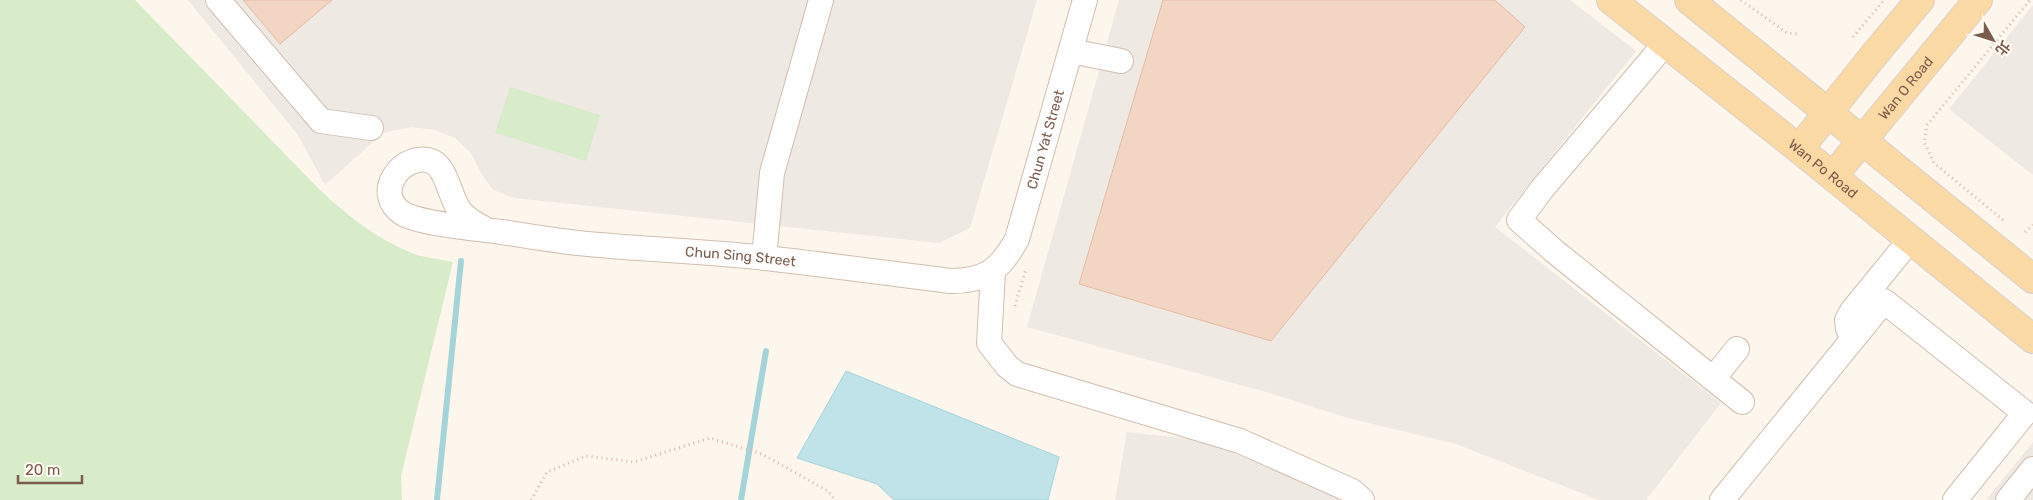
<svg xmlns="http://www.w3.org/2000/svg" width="2033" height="500" viewBox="0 0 2033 500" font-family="Rubik,'Noto Sans TC',sans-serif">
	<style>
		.industrial { fill: #efe9e4 }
		.green { fill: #d8ecc9 }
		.water { fill: #bfe3e8; stroke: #a5d3da }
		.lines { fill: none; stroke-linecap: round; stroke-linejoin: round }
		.stream { stroke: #a5d3da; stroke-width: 6 }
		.building { fill: #f3d5c3; stroke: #e6bba3 }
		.minor-casing { stroke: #d1beb0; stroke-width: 26 }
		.major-casing { stroke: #dad1cd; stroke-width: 30 }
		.path { stroke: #d9b8a5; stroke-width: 3; stroke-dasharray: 1 4; stroke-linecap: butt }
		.minor { stroke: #fff; stroke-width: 24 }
		.major { stroke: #fbd9a5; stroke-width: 28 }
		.labels { text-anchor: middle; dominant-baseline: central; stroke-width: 4; stroke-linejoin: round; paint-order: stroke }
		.street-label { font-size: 14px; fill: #7a5c4d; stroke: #fffaf3 }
	</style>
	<rect width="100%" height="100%" fill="#fdf6ec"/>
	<path class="industrial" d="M 188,0 L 1037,0 L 970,228 L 939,243 L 514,198 L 493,190 L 481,173 L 471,153 L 455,138 L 435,130 L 412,127 L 383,133 L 325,185 L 298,135 Z
		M 1119,0 L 1570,0 L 1636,51 L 1495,227 L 1721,403 L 1646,500 L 1599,500 L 1456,444 L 1348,418 L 1266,392 L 1027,327 Z
		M 2033,5 L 2033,175 L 1949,109 Z
		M 1127,432 L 1193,439 L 1280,467 L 1350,500 L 1115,500 Z
		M 2033,442 L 2033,500 L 1986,500 Z"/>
	<path class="green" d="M 0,0 L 135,0 L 317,187 C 345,214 375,238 412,253 C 424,258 440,259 453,262 L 401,476 L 402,500 L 0,500 Z
		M 510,87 L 600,115 L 586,161 L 495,133 Z"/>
	<path class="water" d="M 846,371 L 1059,457 L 1048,500 L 894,500 L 877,484 L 797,458 Z"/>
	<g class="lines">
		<path class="stream" d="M 437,500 L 461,261
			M 741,500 L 766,351"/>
	</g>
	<path class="building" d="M 243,0 L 332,0 L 280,44 Z
		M 1163,0 L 1495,0 L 1525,27 L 1271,341 L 1079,284 Z"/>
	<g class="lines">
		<defs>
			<g id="minor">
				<path d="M 218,0 L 321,121 L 371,128"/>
				<path d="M 1665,42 L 1653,58 L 1542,189 L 1519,220 L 1554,251 L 1742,402"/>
				<path d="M 1071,51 L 1121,61"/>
				<path id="s1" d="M 487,230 C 477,225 467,220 460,211 C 447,195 448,155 418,160 C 408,162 399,168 394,177 C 386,190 389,204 402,213 C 419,224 480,229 502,232 C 534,237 567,243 600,245 C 655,250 711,252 766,258 C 827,265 888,273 950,281 C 986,281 1000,270 1017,239 L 1085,0"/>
				<path d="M 764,258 L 772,173 L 821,0"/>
				<path d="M 993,272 L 989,343 L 1007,366 L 1017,374 L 1240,441 L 1352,491 L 1362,500"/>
				<path d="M 1855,336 L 1848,329 L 1847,320 L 1852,311 L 1910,240"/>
				<path d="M 1713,379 L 1737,349"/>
				<path d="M 1722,500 L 1884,301 L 2025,413 L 1955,500"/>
				<path d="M 2008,500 L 2033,469"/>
			</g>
			<g id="major">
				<path id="s2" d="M 1611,0 L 1799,149 L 2033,339"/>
				<path d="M 1689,0 L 2033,279"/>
				<path d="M 1799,149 L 1874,55 L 1920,0"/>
				<path id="s3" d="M 1833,176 L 1978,0"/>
			</g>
		</defs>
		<use href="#minor" class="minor-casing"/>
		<use href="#major" class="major-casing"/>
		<path class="path" d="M 1741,0 L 1787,33 L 1797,34
			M 1853,37 L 1884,0
			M 2003,220 L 1934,163 L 1924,142 L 1927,125 L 2030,0
			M 2025,232 L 2033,225
			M 1015,306 L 1026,269
			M 531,500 L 547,472 L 586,456 L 634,462 L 710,438 L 762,454 L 828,491 L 835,500"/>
		<use href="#minor" class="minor"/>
		<use href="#major" class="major"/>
	</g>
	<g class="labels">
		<g class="street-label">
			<text stroke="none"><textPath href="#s3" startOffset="114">Wan O Road</textPath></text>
			<text stroke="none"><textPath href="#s1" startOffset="918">Chun Yat Street</textPath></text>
			<text stroke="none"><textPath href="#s2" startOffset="271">Wan Po Road</textPath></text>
			<text stroke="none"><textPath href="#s1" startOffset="519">Chun Sing Street</textPath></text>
		</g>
	</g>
	<g transform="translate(1993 40) rotate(129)" stroke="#fffaf3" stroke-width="4" paint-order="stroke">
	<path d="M0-4L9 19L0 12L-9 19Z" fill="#7a5c4d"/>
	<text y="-8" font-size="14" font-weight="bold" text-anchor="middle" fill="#7a5c4d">北</text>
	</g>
	<path d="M18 475v8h64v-8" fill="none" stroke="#7a5c4d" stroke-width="2.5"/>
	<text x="25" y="475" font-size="15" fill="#7a5c4d" stroke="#fffaf3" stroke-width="4" paint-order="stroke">20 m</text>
</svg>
